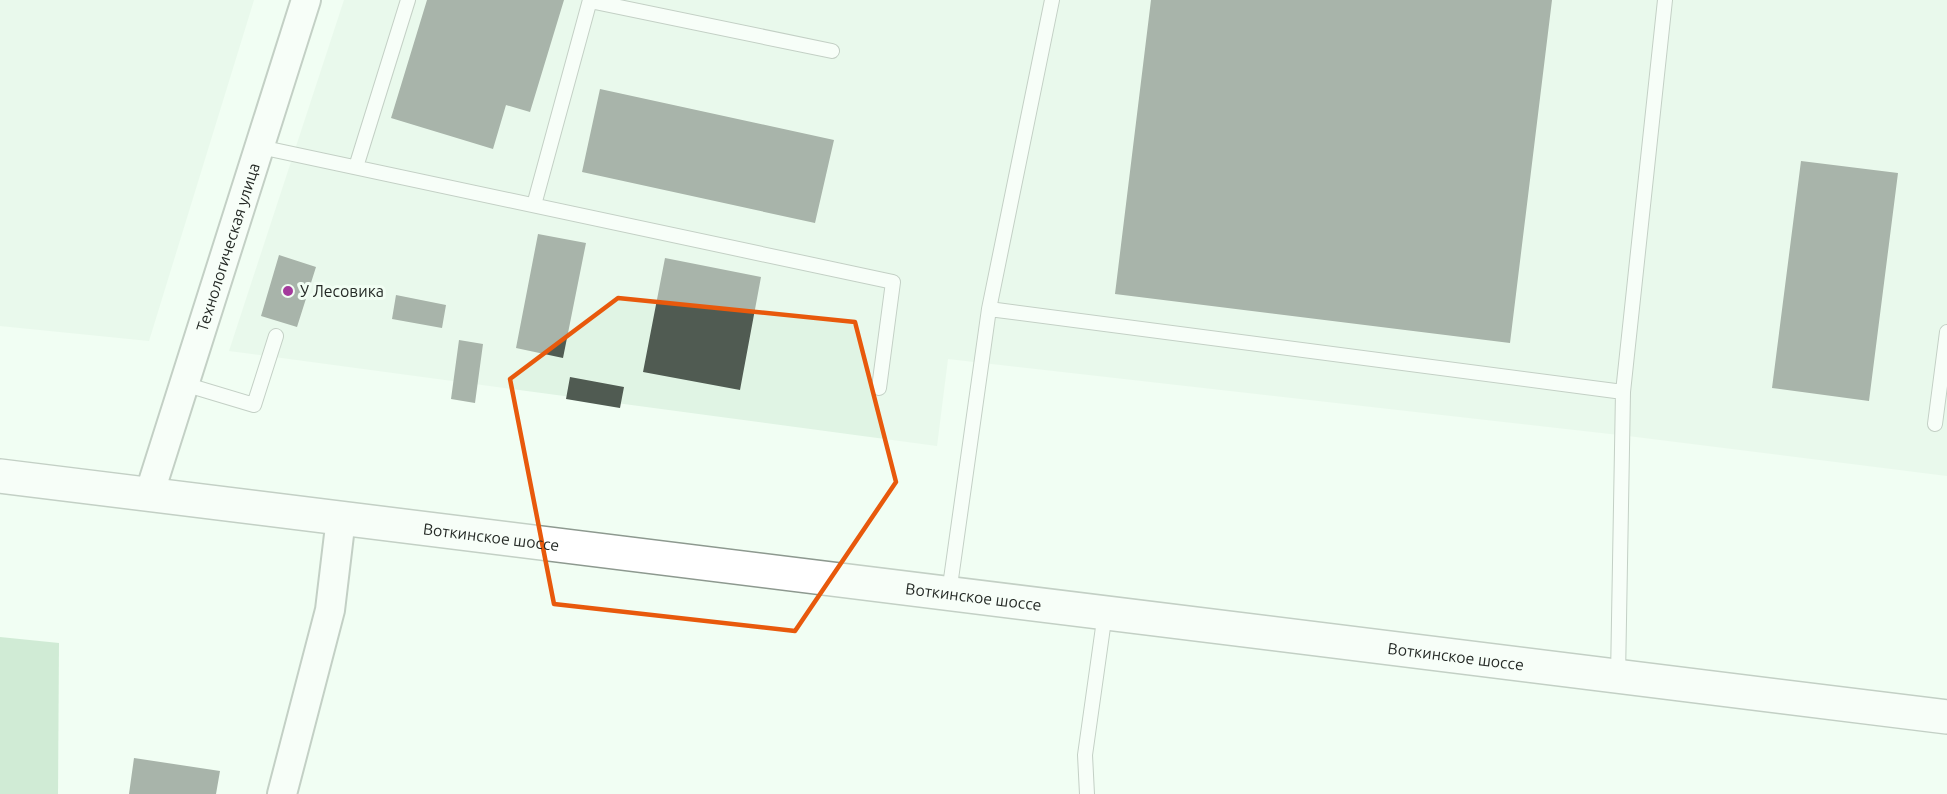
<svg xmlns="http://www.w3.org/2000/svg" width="1947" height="794" viewBox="0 0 1947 794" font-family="Ubuntu,sans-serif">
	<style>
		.built { fill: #e0f4e4 }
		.grass { fill: #a9d6b2 }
		.building { fill: #505b52 }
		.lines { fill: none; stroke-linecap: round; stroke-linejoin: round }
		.lane-casing { stroke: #8d998f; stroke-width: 16 }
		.street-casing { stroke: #8d998f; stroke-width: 32 }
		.primary-casing { stroke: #8d998f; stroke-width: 36 }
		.lane { stroke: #fff; stroke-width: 14 }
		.street { stroke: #fff; stroke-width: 28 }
		.primary { stroke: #fff; stroke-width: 33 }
		.marked { fill: none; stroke: #e8590c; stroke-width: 4.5; stroke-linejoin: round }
		.poi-dot { fill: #a43a9c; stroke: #f1fef3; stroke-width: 2 }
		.labels { text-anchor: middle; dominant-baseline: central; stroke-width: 6; stroke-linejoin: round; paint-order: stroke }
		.street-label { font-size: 16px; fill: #252a26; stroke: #f1fef3 }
		.poi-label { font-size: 16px; fill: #252a26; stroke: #f1fef3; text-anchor: start }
	</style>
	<rect width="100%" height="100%" fill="#f1fef3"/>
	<path class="built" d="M 0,0 L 254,0 L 149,341 L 0,326 Z
		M 344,0 L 1947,0 L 1947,476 L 1628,436 L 948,359 L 937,446 L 229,351 Z"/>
	<path class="grass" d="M 0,637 L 59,643 L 58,794 L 0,794 Z"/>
	<path class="building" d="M 427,0 L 564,0 L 530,112 L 506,105 L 493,149 L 391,118 Z
		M 1151,0 L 1552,0 L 1510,343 L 1115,294 Z
		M 600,89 L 834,140 L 815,223 L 582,172 Z
		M 1801,161 L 1898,173 L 1869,401 L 1772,388 Z
		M 538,234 L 586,243 L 563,358 L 516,348 Z
		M 279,255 L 316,267 L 297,327 L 261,316 Z
		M 665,258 L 761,277 L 740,390 L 643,372 Z
		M 396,295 L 446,305 L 442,328 L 392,319 Z
		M 459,340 L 483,344 L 475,403 L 451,399 Z
		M 570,377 L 624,387 L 620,408 L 566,399 Z
		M 134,758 L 220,771 L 216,794 L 129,794 Z"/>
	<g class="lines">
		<defs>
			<path id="lane" d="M 590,1 L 832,51
				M 260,147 L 893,282 L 879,388
				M 356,167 L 408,0
				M 534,205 L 590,0
				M 989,309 L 1052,0
				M 184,384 L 254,405 L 276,336
				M 1623,392 L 1665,0
				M 1935,424 L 1947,332
				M 949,593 L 989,309 L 1623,392 L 1618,677
				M 1087,794 L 1085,755 L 1105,613"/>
			<g id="street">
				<path id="s1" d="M 149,495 L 306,0"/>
				<path d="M 282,794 L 330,610 L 341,518"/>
			</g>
			<g id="primary">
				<path id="s2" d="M 0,476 L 1947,717"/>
			</g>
		</defs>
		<use href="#lane" class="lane-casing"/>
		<use href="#street" class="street-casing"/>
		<use href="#primary" class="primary-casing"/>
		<use href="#lane" class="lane"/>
		<use href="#street" class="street"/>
		<use href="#primary" class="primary"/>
	</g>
	<path d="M0 0H1947V794H0ZM 618,298 L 855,322 L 896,482 L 795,631 L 554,604 L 510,379 Z" fill="#f1fef3" fill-opacity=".55" fill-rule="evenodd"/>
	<path class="marked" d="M 618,298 L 855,322 L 896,482 L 795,631 L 554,604 L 510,379 Z"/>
	<circle class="poi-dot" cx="288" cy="291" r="6"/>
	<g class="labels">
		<g class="street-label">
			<text stroke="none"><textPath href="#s1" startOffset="260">Технологическая улица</textPath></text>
			<text stroke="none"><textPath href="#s2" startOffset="495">Воткинское шоссе</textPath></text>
			<text stroke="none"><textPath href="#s2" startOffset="981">Воткинское шоссе</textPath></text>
			<text stroke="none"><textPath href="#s2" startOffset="1467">Воткинское шоссе</textPath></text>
		</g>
		<g class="poi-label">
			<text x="300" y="291">У Лесовика</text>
		</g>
	</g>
</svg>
